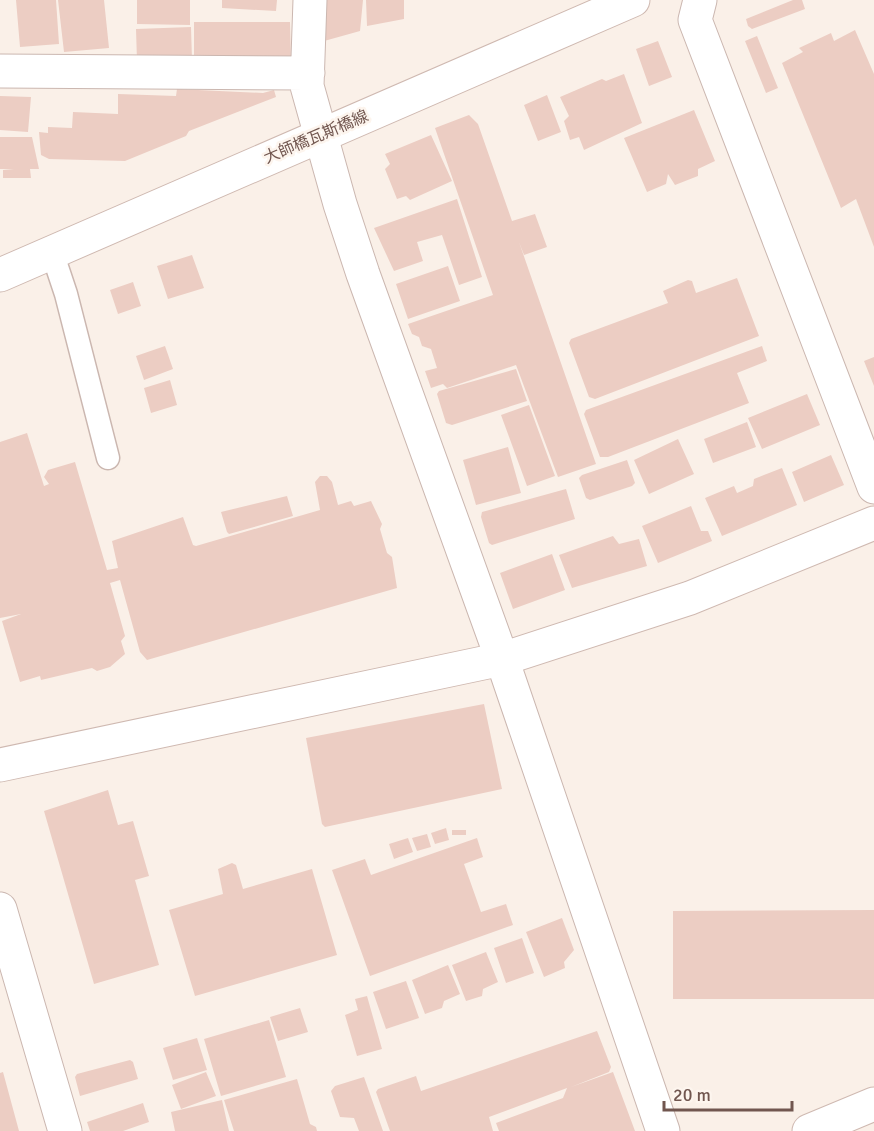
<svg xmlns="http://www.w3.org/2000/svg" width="874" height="1131" viewBox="0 0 874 1131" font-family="Signika,'Noto Sans JP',sans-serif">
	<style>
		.building { fill: #eccdc3 }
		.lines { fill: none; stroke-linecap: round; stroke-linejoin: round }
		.lane-casing { stroke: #cbb7b0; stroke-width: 25 }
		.street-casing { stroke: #cbb7b0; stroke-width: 35 }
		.secondary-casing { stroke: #cfb9b1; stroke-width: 35 }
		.lane { stroke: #fff; stroke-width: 22 }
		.street { stroke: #fff; stroke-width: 33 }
		.secondary { stroke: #fff; stroke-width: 33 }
		.labels { text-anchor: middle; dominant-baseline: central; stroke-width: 5; stroke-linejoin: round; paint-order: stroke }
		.street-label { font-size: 16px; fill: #71564f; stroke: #fdf5ee }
	</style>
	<rect width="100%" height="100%" fill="#faf0e8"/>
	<path class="building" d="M 16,0 L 56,0 L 59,44 L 20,47 Z
		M 58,0 L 104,0 L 109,48 L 64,52 Z
		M 137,0 L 190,0 L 190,25 L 137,24 Z
		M 222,0 L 277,0 L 276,11 L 222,8 Z
		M 319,0 L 363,0 L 360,31 L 317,43 Z
		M 366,0 L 404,0 L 404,19 L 367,26 Z
		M 793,0 L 802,0 L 805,9 L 752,29 L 748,26 L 746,19 Z
		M 194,22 L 290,22 L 291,62 L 194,62 Z
		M 191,27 L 192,60 L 137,61 L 136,29 Z
		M 855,30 L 874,74 L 874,247 L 856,199 L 841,208 L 782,63 L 803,52 L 799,48 L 831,33 L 834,41 Z
		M 757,36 L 778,88 L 766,93 L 745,41 Z
		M 658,41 L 672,77 L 649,86 L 636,49 Z
		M 624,74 L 642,123 L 584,150 L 579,137 L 570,140 L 564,121 L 569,116 L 560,97 L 602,79 L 606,81 Z
		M 177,89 L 263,93 L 274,90 L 276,97 L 189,131 L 186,136 L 125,161 L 49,159 L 41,155 L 39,132 L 48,133 L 48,127 L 72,128 L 73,112 L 118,114 L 118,94 L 176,96 Z
		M 547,95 L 561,132 L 538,141 L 524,105 Z
		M 0,96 L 31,97 L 28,132 L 0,130 Z
		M 694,110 L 715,161 L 698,169 L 698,176 L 675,185 L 668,174 L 666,184 L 647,192 L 624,138 Z
		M 469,115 L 478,124 L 512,221 L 535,214 L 547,247 L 524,255 L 519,242 L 596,464 L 558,477 L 516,365 L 447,388 L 443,384 L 431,388 L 425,371 L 437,368 L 431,349 L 422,346 L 419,337 L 412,334 L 408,324 L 493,295 L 435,128 Z
		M 431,135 L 452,181 L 410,200 L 406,196 L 397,199 L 385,169 L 390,164 L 385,154 Z
		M 0,137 L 32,137 L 39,169 L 30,169 L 31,178 L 3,178 L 3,170 L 14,169 L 0,169 Z
		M 457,199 L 482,277 L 459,285 L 442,235 L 417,242 L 423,261 L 394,271 L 374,228 Z
		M 192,255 L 204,288 L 168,299 L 157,266 Z
		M 448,266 L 460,301 L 408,319 L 396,284 Z
		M 737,278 L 759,336 L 595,399 L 589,397 L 569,343 L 571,339 L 668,303 L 663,291 L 688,280 L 692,281 L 696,293 Z
		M 133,282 L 141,306 L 118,314 L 110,290 Z
		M 165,346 L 173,369 L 144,380 L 136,356 Z
		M 762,346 L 767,361 L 737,373 L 749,403 L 608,457 L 600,457 L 584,414 L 586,410 Z
		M 874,357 L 874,386 L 864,361 Z
		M 516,369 L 527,401 L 452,425 L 446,423 L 437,394 L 439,391 Z
		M 170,380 L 177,405 L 151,413 L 144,388 Z
		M 807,394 L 820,425 L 762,449 L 748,418 Z
		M 529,405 L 555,476 L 527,486 L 501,415 Z
		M 747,422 L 756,447 L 713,463 L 704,439 Z
		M 27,433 L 44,486 L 49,484 L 44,477 L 48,470 L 75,462 L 107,570 L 118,568 L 112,541 L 183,517 L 193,545 L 196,546 L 320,510 L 315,482 L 320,476 L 327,476 L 332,482 L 338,505 L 351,501 L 354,506 L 371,501 L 382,524 L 380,529 L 387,553 L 392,557 L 397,588 L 147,660 L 140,652 L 120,580 L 110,583 L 125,636 L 121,641 L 125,654 L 110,667 L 97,671 L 92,668 L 41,680 L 40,676 L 20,682 L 2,621 L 21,614 L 0,618 L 0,442 Z
		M 678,439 L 694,474 L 649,494 L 634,460 Z
		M 508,447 L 521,493 L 476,505 L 463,460 Z
		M 831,455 L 844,485 L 804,502 L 792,472 Z
		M 627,460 L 635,483 L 632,486 L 590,500 L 586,498 L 579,478 L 582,475 Z
		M 782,468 L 797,505 L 722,536 L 705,498 L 734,486 L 737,493 L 753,486 L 754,479 Z
		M 566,489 L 575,519 L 492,545 L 489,543 L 481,517 L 482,512 Z
		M 287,496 L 293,516 L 229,534 L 227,532 L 221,512 Z
		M 691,506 L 701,531 L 708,531 L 712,541 L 658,563 L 642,526 Z
		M 613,536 L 619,544 L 639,539 L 647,566 L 572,588 L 559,555 Z
		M 552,554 L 565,590 L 513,609 L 500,573 Z
		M 484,704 L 502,789 L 325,827 L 322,824 L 306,738 Z
		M 108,790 L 118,825 L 133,821 L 149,876 L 135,880 L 159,965 L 94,984 L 44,811 Z
		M 446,828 L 449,840 L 435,844 L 431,833 Z
		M 452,830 L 466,830 L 466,835 L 452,835 Z
		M 427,834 L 431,847 L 417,851 L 412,838 Z
		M 408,838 L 413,852 L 394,859 L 389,844 Z
		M 477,838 L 483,857 L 464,864 L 481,912 L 506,904 L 513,925 L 370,976 L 332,870 L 365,859 L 371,875 Z
		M 232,863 L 236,865 L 243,889 L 312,869 L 337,955 L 195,996 L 169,910 L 223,894 L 218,869 Z
		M 874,910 L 874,999 L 673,999 L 673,911 Z
		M 562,918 L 574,950 L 564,962 L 565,968 L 544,977 L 526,932 Z
		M 522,938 L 534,973 L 506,983 L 494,948 Z
		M 486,952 L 498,982 L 483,989 L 482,996 L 466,1001 L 452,965 Z
		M 448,965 L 460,994 L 444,1001 L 442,1008 L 425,1014 L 412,980 Z
		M 406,981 L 419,1018 L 386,1029 L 373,992 Z
		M 367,996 L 382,1049 L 357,1056 L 345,1015 L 358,1010 L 355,999 Z
		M 300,1008 L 308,1032 L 278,1041 L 270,1017 Z
		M 269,1020 L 286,1077 L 221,1096 L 204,1039 Z
		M 597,1031 L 611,1067 L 609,1072 L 571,1087 L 613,1072 L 635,1131 L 499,1131 L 496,1123 L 563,1098 L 567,1088 L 489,1117 L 493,1131 L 390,1131 L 376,1092 L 378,1089 L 416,1076 L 421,1091 Z
		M 197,1038 L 207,1070 L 173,1080 L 163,1048 Z
		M 130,1060 L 133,1062 L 138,1079 L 80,1096 L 75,1077 L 77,1074 Z
		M 3,1072 L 19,1131 L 0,1131 L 0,1073 Z
		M 206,1072 L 216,1096 L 181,1109 L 172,1085 Z
		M 364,1077 L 383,1131 L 359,1131 L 354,1118 L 340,1117 L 331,1091 L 335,1086 Z
		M 297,1079 L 310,1124 L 316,1127 L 317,1131 L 234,1131 L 224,1100 Z
		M 222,1100 L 229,1131 L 175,1131 L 171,1112 Z
		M 143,1103 L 149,1122 L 123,1131 L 90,1131 L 87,1122 Z"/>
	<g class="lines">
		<defs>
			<path id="lane" d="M 52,252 L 66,294 L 108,458"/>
			<path id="street" d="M 310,0 L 307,86 L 340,204 L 363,274 L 502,659 L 663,1131
				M 700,0 L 695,20 L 874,487
				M 0,71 L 308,73
				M 0,909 L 65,1131"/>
			<path id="secondary" d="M 0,275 L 633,0
				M 0,765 L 502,659 L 690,598 L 874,523
				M 809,1131 L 874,1104"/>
		</defs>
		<use href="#lane" class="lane-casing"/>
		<use href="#street" class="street-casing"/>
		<use href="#secondary" class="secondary-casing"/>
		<use href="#lane" class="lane"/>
		<use href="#street" class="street"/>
		<use href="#secondary" class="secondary"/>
	</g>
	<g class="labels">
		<g class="street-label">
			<text transform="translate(316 137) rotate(-23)">大師橋瓦斯橋線</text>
		</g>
	</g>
	<path d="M664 1101v9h128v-9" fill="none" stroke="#71564f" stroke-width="3"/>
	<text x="673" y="1101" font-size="18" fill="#71564f" stroke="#fdf5ee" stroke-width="4.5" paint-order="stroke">20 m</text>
</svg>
